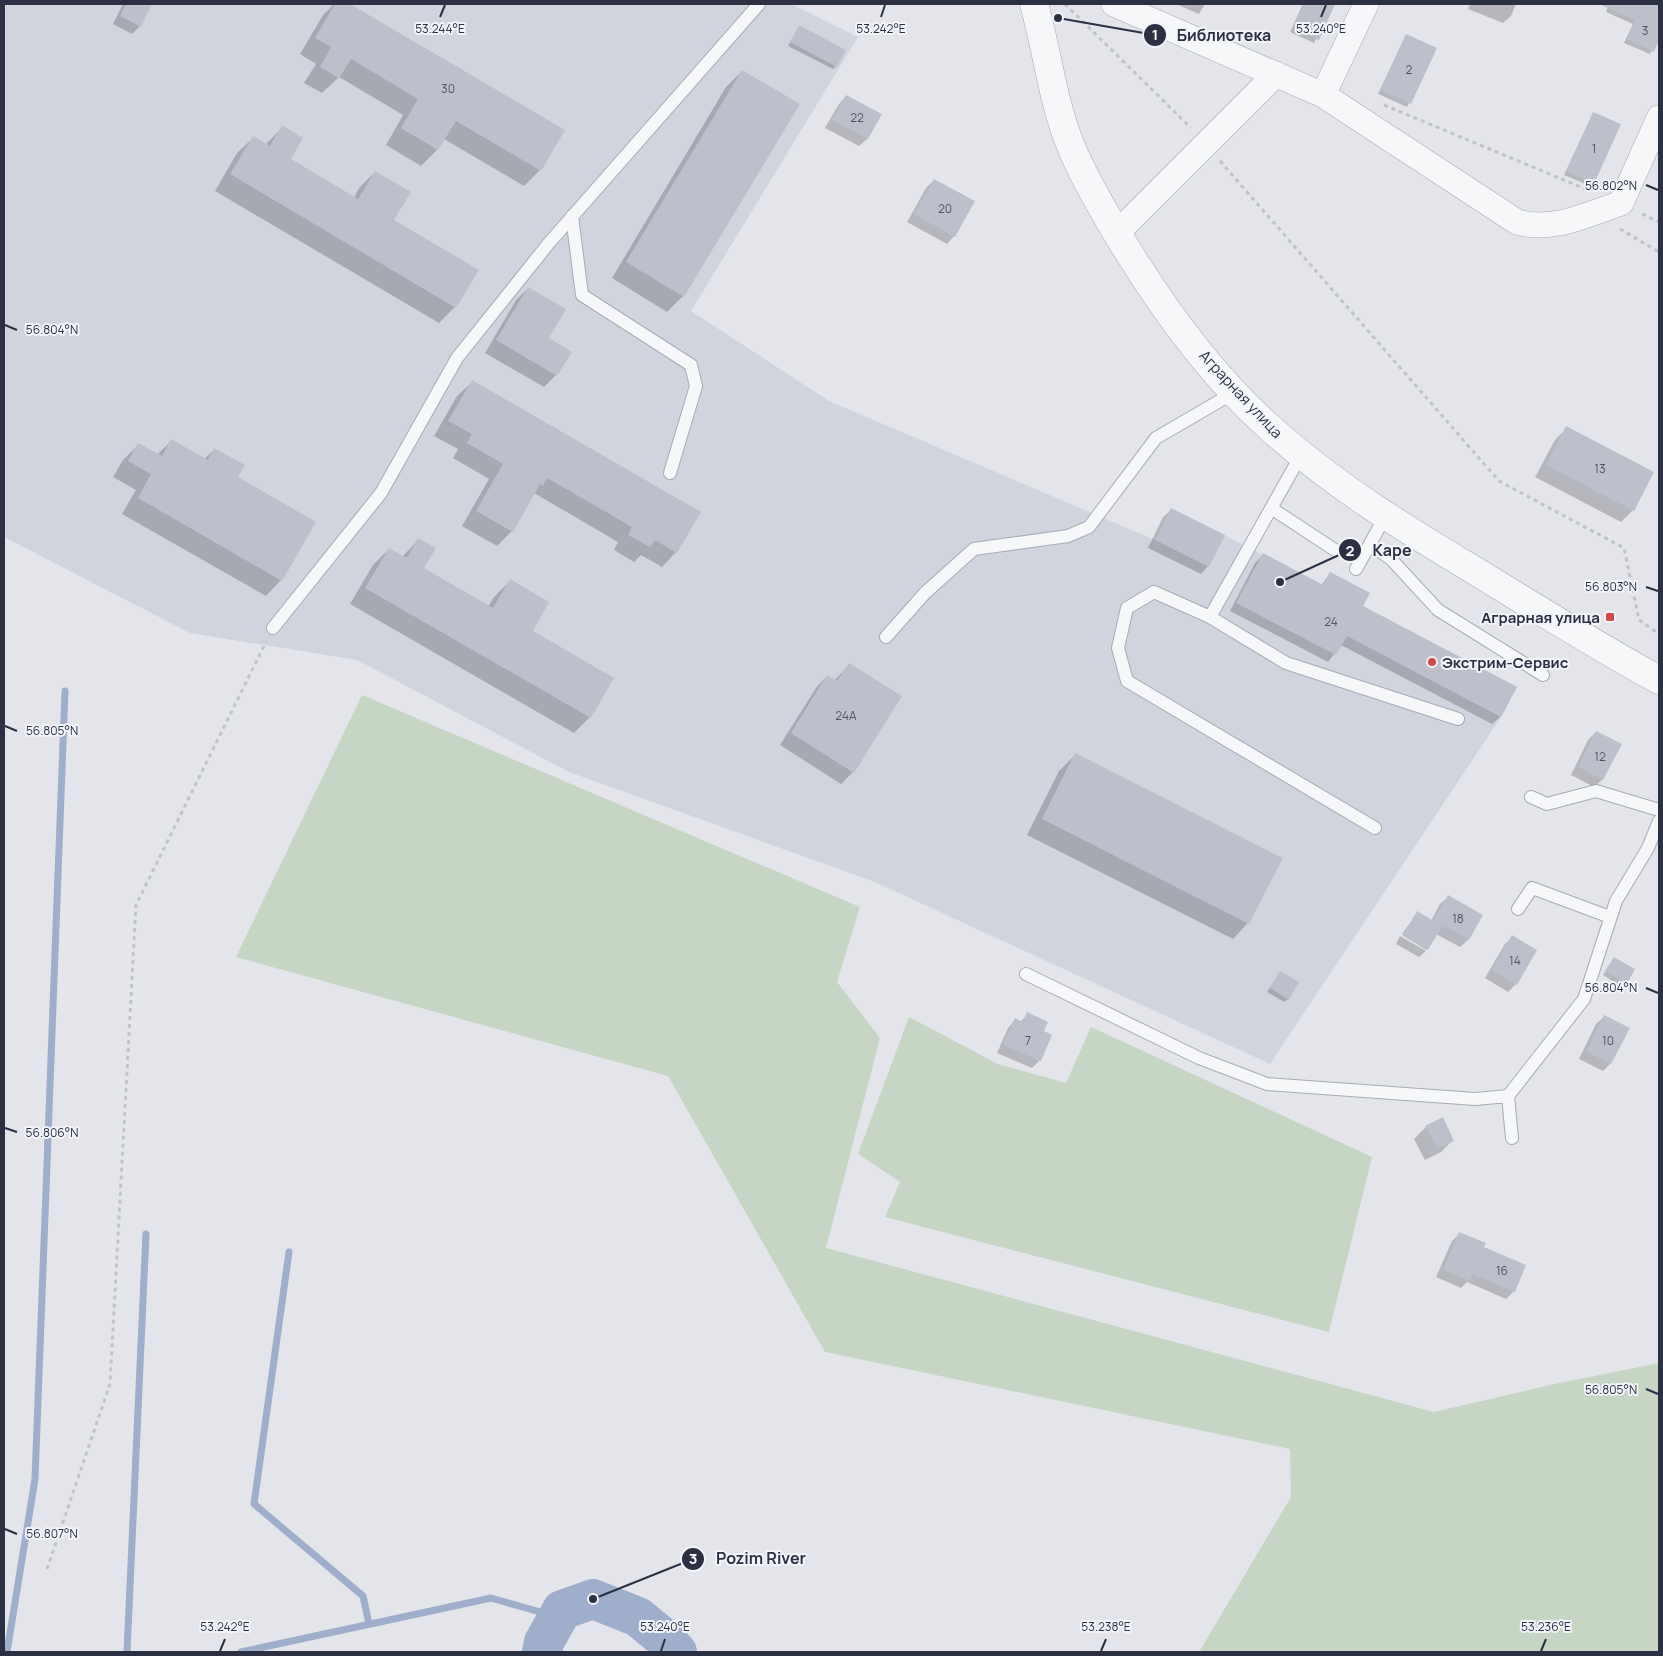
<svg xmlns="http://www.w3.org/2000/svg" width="1663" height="1656" viewBox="0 0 1663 1656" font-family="Manrope,sans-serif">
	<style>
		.built { fill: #d1d4dd }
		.green { fill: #c6d5c4 }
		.shadow { fill: #0003 }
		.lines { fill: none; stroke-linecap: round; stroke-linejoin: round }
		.stream { stroke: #9faeca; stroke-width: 7 }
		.river { stroke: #9faeca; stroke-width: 40 }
		.building { fill: #bdc0cb }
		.service-casing { stroke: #a8abb5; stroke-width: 14 }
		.minor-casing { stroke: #a8abb5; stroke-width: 26 }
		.tertiary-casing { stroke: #a8abb5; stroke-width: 29 }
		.path { stroke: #c1c3ca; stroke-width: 3; stroke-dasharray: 4 4; stroke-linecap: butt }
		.service { stroke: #f6f7f9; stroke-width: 12 }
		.minor { stroke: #f6f7f9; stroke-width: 25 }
		.tertiary { stroke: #f6f7f9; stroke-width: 28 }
		.ticks { fill: none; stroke: #2b3043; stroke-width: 2 }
		.poi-dot { fill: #cd4b4c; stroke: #f3f4f8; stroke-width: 2 }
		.labels { text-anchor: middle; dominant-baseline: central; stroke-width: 4; stroke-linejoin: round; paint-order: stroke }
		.number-label { font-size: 12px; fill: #505465 }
		.street-label { font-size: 15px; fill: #2b3043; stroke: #f3f4f8 }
		.poi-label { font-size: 15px; font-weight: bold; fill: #2b3043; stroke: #f3f4f8; text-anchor: end }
		.ticks-label { font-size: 12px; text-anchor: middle; fill: #2b3043; stroke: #f3f4f8; stroke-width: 4; stroke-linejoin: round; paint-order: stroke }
		.leader { fill: none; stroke: #2b3043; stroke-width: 2 }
		.callout-dot { fill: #2b3043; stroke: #f3f4f8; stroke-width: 2 }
		.mark-label { font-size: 15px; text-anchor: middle; font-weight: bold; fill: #fff }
		.callout-label { font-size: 16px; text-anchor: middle; font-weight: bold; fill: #2b3043; stroke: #f3f4f8; stroke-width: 4; stroke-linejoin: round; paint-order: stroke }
	</style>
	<rect width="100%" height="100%" fill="#e3e5eb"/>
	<path class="built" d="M 4,4 L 791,4 L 858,37 L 691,311 L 829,401 L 1155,540 L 1171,508 L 1323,585 L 1330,572 L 1370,593 L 1363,606 L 1517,687 L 1501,717 L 1270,1064 L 875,882 L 569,772 L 357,660 L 190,633 L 4,537 Z"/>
	<path class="green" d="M 362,695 L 860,907 L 837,982 L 880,1038 L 826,1248 L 1434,1412 L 1559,1383 L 1659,1363 L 1659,1652 L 1199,1652 L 1291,1497 L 1290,1449 L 825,1352 L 668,1076 L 236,957 Z
		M 909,1017 L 998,1064 L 1066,1083 L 1091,1027 L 1372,1157 L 1329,1332 L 885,1217 L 900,1182 L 858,1154 Z"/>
	<path class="shadow" d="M 123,4 L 151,4 L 140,26 L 132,34 L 113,24 Z
		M 334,4 L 348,4 L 563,131 L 540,170 L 524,186 L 444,139 L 437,150 L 421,166 L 386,145 L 403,115 L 339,77 L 322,93 L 304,83 L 316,64 L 300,54 L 323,15 Z
		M 1176,4 L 1205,4 L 1199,14 Z
		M 1303,4 L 1334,4 L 1314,43 L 1290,32 Z
		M 1470,4 L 1516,4 L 1511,16 L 1503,23 L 1468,9 Z
		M 1609,4 L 1659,4 L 1659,37 L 1650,54 L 1624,43 L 1633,24 L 1606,12 Z
		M 799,27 L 836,66 L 833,69 L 788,46 Z
		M 1406,36 L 1435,48 L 1407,107 L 1378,94 Z
		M 742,71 L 683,296 L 667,312 L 612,278 L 726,87 Z
		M 846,96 L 880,115 L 867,139 L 859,146 L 825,128 L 839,104 Z
		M 1593,114 L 1593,183 L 1590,186 L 1564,175 Z
		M 283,127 L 289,159 L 354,198 L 359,188 L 375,172 L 392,220 L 455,307 L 439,323 L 215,191 L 237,153 L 253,138 L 265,145 Z
		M 934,180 L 954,236 L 947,244 L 907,222 L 926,188 Z
		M 528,288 L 547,339 L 570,352 L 556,375 L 544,387 L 485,353 L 516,300 Z
		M 472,382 L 676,552 L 662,567 L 641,555 L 634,562 L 614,550 L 618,542 L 534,493 L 512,531 L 497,546 L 462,526 L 489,479 L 453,458 L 458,449 L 434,436 L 457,396 Z
		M 1567,428 L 1633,510 L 1621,522 L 1535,477 L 1555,440 Z
		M 171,441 L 204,459 L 215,449 L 236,478 L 281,580 L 266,596 L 122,514 L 136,490 L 113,477 L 123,460 L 139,444 L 157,455 Z
		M 1171,510 L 1208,566 L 1201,574 L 1148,548 L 1163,517 Z
		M 419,539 L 422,569 L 488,607 L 494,597 L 510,581 L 531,631 L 612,678 L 590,717 L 574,733 L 350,604 L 373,565 L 389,549 L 402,557 Z
		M 1263,555 L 1321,585 L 1331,573 L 1361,606 L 1515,688 L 1500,717 L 1492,724 L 1341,645 L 1328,662 L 1230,611 L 1255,563 Z
		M 849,665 L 853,772 L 841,784 L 780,745 L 816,688 L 827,676 L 834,681 Z
		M 1596,732 L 1620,745 L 1602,780 L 1594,787 L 1571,775 L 1588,740 Z
		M 1075,755 L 1248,923 L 1233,939 L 1027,835 L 1059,771 Z
		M 1448,897 L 1481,916 L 1468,940 L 1460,947 L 1436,934 L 1426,950 L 1402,934 L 1417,913 L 1431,921 L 1440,904 Z
		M 1400,936 L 1426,951 L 1419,957 L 1396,944 Z
		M 1513,937 L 1516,984 L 1508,992 L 1485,978 L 1505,944 Z
		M 1614,958 L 1634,970 L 1622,987 L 1603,975 Z
		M 1280,972 L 1288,999 L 1284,1002 L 1267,992 Z
		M 1028,1014 L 1042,1032 L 1051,1035 L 1040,1060 L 1032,1068 L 997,1053 L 1008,1028 L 1015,1020 L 1020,1022 Z
		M 1604,1017 L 1610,1064 L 1603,1071 L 1579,1059 L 1596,1024 Z
		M 1426,1127 L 1453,1140 L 1441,1152 L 1425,1160 L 1414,1139 Z
		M 1459,1234 L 1483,1248 L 1514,1291 L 1506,1299 L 1467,1282 L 1461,1288 L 1436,1277 L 1452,1241 Z"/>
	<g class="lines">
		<path class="stream" d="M 289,1252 L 254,1504 L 363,1596 L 369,1624
			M 7,1652 L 35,1479 L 65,691
			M 127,1652 L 146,1234
			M 241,1652 L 491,1598 L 558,1617"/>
		<path class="river" d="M 542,1652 L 544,1642 L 562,1610 L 593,1599 L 638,1617 L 666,1640 L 677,1652"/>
	</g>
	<path class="building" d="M 126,4 L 152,4 L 141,27 L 120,16 Z
		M 335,4 L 350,4 L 565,130 L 541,171 L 456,121 L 438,150 L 401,128 L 418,99 L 351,59 L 339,78 L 320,67 L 331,47 L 315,38 Z
		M 1304,4 L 1335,4 L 1319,40 L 1293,28 Z
		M 1599,4 L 1659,4 L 1659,40 L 1654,52 L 1627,39 L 1635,20 Z
		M 799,25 L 846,50 L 837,67 L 790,42 Z
		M 1406,34 L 1437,48 L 1411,104 L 1380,90 Z
		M 742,70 L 800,104 L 684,297 L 626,262 Z
		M 846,95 L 882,114 L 868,139 L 832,120 Z
		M 1593,112 L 1621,124 L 1594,184 L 1566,171 Z
		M 282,125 L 303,138 L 291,159 L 358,199 L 375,171 L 411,192 L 394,220 L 479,270 L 456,308 L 230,174 L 253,136 L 270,146 Z
		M 934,179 L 975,201 L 955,237 L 914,214 Z
		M 528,287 L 566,309 L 549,338 L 572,352 L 557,376 L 496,340 Z
		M 472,380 L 701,512 L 677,553 L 655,540 L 650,547 L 628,535 L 632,527 L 547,478 L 543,486 L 540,484 L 513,532 L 476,511 L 503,464 L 467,443 L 472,434 L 448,421 Z
		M 1566,426 L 1654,472 L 1634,511 L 1546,465 Z
		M 171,439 L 208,460 L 214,448 L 245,465 L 238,477 L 316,522 L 282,581 L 138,498 L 151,474 L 128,461 L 138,443 L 162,456 Z
		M 1171,508 L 1225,535 L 1209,567 L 1155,540 Z
		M 418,538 L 436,548 L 424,568 L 493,608 L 510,579 L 549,602 L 533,631 L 614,678 L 591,718 L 365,588 L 389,548 L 407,558 Z
		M 1263,553 L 1323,585 L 1330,572 L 1370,593 L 1363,606 L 1517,687 L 1501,717 L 1347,636 L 1336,655 L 1236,603 Z
		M 849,663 L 902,696 L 854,773 L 791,733 L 827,675 L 837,681 Z
		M 1596,731 L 1622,744 L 1603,780 L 1578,767 Z
		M 1075,753 L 1283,858 L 1249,924 L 1042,819 Z
		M 1448,895 L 1483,915 L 1469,940 L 1433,920 Z
		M 1417,911 L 1442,926 L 1428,950 L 1403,936 Z
		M 1512,935 L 1537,950 L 1517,985 L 1492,970 Z
		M 1614,957 L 1635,969 L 1627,984 L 1605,971 Z
		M 1280,971 L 1299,982 L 1289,1000 L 1270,988 Z
		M 1027,1012 L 1048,1022 L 1044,1031 L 1052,1035 L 1041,1061 L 1003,1045 L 1015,1018 L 1023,1022 Z
		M 1604,1015 L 1630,1028 L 1611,1064 L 1586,1051 Z
		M 1443,1117 L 1454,1141 L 1437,1149 L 1425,1126 Z
		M 1459,1232 L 1486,1243 L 1484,1247 L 1526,1265 L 1515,1292 L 1473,1274 L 1470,1281 L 1443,1270 Z"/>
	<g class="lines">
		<defs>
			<path id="service" d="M 572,216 L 582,295 L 691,365 L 696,386 L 670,473
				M 1271,508 L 1335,550
				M 1370,544 L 1391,559 L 1438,610 L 1543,675
				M 1356,569 L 1386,515
				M 1210,617 L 1301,455
				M 273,628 L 381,493 L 457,358 L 549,243 L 759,4
				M 886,637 L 925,593 L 974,549 L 1068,536 L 1089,527 L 1156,438 L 1235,392
				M 1531,797 L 1547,804 L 1596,791 L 1659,810
				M 1375,828 L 1127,681 L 1118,648 L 1127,608 L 1154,592 L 1210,617 L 1286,663 L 1458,719
				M 1518,909 L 1532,888 L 1610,917
				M 1026,974 L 1199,1058 L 1267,1084 L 1475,1099 L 1508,1096 L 1584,999 L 1616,901 L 1648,848 L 1659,821
				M 1508,1096 L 1512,1138"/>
			<path id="minor" d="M 1114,4 L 1323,95 L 1517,222 C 1553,232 1586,215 1621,203 L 1659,118
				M 1323,95 L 1366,4
				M 1117,233 L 1276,74"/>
			<path id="tertiary" d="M 1034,4 C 1047,50 1052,98 1070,144 C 1081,172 1097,199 1112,225 C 1154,296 1206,371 1268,426 C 1330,483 1405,529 1477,572 C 1537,609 1597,646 1659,680"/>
		</defs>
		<use href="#service" class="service-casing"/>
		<use href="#minor" class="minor-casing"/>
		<use href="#tertiary" class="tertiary-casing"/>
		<path class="path" d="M 1065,4 L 1191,128
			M 1384,105 L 1588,190
			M 1220,161 L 1499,481 L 1624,548 L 1639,620 L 1659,634
			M 1642,214 L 1659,222
			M 1620,229 L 1659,252
			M 47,1569 L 110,1384 L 136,905 L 266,642"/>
		<use href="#service" class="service"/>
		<use href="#minor" class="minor"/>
		<use href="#tertiary" class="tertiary"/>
	</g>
	<path class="ticks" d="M 440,17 L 445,5M 881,17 L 885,5M 1321,17 L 1326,5M 1646,185 L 1658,190M 5,325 L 17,330M 1646,587 L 1658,591M 5,726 L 17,731M 1646,988 L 1658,993M 5,1128 L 17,1132M 1646,1389 L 1658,1394M 5,1529 L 17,1534M 220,1651 L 225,1639M 661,1651 L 665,1639M 1101,1651 L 1106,1639M 1541,1651 L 1546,1639"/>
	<g class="poi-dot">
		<rect x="1605" y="612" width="10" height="10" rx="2.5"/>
		<circle cx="1432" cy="662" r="5"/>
	</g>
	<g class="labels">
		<g class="number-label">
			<text x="1645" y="30">3</text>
			<text x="1409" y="69">2</text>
			<text x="448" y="88">30</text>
			<text x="857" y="117">22</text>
			<text x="1594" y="148">1</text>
			<text x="945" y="208">20</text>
			<text x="1600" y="468">13</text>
			<text x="1331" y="621">24</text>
			<text x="846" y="715">24А</text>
			<text x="1600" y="756">12</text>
			<text x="1458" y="918">18</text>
			<text x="1515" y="960">14</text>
			<text x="1028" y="1040">7</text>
			<text x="1608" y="1040">10</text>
			<text x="1502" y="1270">16</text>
		</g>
		<g class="street-label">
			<text transform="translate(1241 394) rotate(47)">Аграрная улица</text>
		</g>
		<g class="poi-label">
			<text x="1600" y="617">Аграрная улица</text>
			<text x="1442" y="662" text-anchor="start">Экстрим-Сервис</text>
		</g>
	</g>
	<g class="ticks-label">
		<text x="881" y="33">53.242°E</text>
		<text x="1321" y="33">53.240°E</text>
		<text x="440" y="33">53.244°E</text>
		<text x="1611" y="190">56.802°N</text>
		<text x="52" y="334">56.804°N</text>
		<text x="1611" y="591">56.803°N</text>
		<text x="52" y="735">56.805°N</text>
		<text x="1611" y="992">56.804°N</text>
		<text x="52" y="1137">56.806°N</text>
		<text x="1611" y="1394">56.805°N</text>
		<text x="52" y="1538">56.807°N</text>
		<text x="225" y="1631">53.242°E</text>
		<text x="665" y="1631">53.240°E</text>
		<text x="1106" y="1631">53.238°E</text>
		<text x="1546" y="1631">53.236°E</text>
	</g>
	<path class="leader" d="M1058 18L1155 35M1280 582L1350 550M593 1599L693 1559"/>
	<g class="callout-dot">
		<circle cx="1058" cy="18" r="5"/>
		<circle cx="1280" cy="582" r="5"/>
		<circle cx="593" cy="1599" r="5"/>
		<circle cx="1155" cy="35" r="12"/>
		<circle cx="1350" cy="550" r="12"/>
		<circle cx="693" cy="1559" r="12"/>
	</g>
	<g class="mark-label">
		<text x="1155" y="40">1</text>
		<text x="1350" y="556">2</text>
		<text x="693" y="1564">3</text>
	</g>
	<g class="callout-label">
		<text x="1224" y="41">Библиотека</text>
		<text x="1392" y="556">Каре</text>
		<text x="761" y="1564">Pozim River</text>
	</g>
	<rect width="1663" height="1656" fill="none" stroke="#2b3043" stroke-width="10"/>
</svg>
